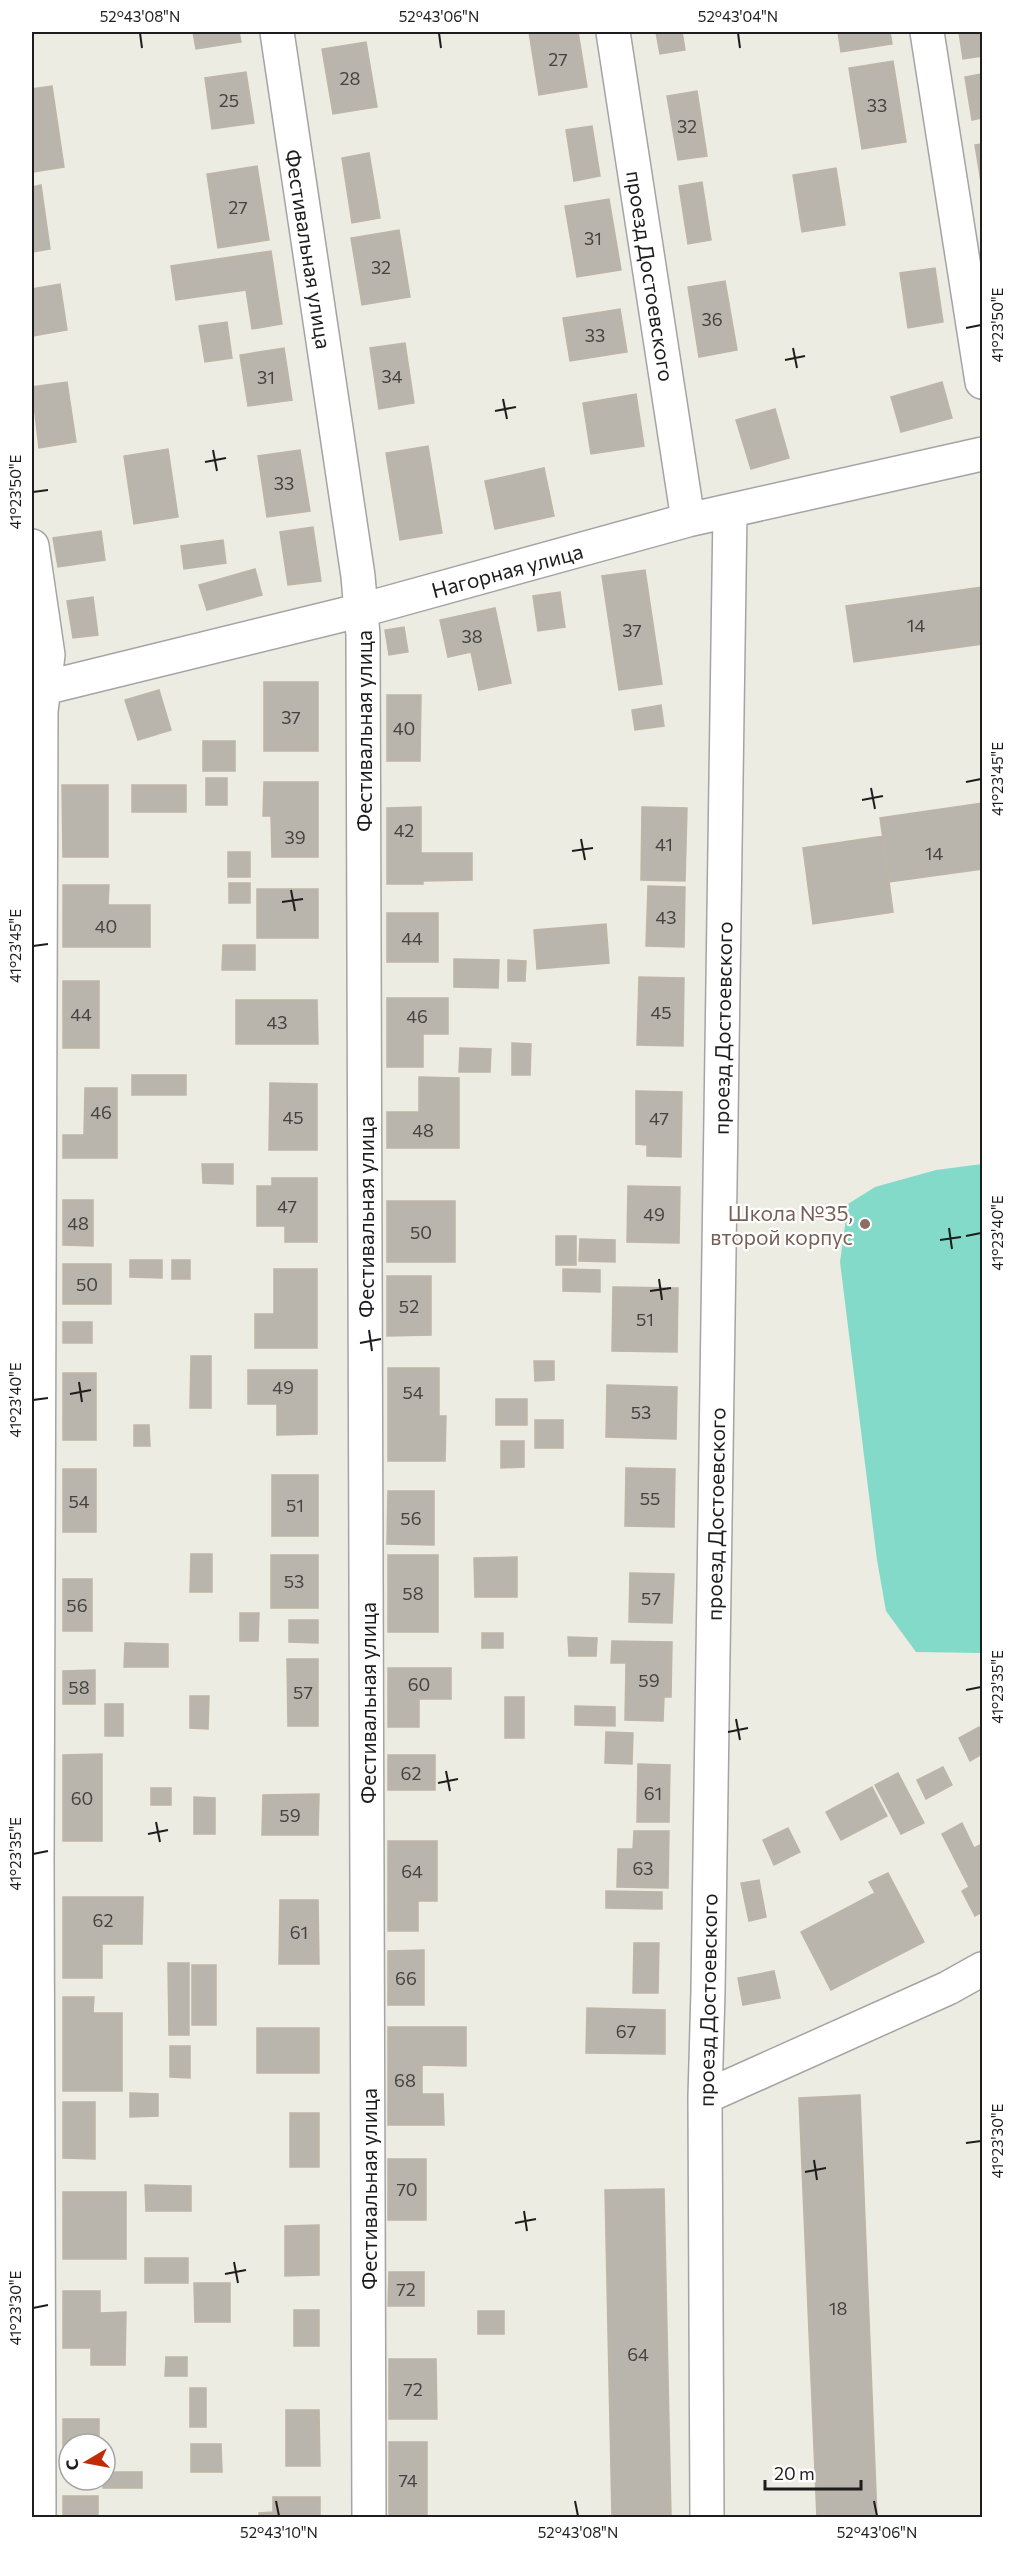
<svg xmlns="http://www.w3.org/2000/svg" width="1014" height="2549" viewBox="0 0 1014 2549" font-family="Commissioner,sans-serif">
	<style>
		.pitch { fill: #83dac9 }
		.building { fill: #bab5ac; stroke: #beb5a6; stroke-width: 1.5 }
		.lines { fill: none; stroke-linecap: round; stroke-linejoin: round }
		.minor-casing { stroke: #a4a4a4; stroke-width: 36 }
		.minor { stroke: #fff; stroke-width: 33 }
		.ticks { fill: none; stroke: #1d1d1d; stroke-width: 2 }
		.education-dot { fill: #8d6e63; stroke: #fff; stroke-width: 2 }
		.labels { text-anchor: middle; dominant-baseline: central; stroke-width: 4.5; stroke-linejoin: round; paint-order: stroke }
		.number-label { font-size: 18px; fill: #444341 }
		.street-label { font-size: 21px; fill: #1d1d1d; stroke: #fff }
		.education-label { font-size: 21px; fill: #785e54; stroke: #fff; text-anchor: end }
		.neatline { fill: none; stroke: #1d1d1d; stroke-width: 2 }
		.ticks-label { font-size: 15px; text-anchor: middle; fill: #1d1d1d }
	</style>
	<rect width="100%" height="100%" fill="#edece3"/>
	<path class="pitch" d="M 982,1164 L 982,1653 L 916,1652 L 886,1611 L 877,1560 L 840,1262 L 848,1204 L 875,1187 L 936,1170 Z"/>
	<path class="building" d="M 193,32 L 239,32 L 241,42 L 196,49 Z
		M 529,32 L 578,32 L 587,87 L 539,95 Z
		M 656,32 L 682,32 L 685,50 L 660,54 Z
		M 838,32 L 890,32 L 892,44 L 841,52 Z
		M 959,32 L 982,32 L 982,56 L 963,59 Z
		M 366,42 L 377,107 L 333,114 L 322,49 Z
		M 893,61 L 906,142 L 862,149 L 849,68 Z
		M 246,72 L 254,123 L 212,129 L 205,78 Z
		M 982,74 L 982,118 L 972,120 L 965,77 Z
		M 52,86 L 64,167 L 32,172 L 32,89 Z
		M 697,91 L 707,156 L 678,160 L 667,96 Z
		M 592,126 L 600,176 L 574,181 L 566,130 Z
		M 982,144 L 982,188 L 975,145 Z
		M 369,153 L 380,218 L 352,223 L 342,158 Z
		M 257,166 L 269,240 L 218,248 L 207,174 Z
		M 836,168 L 845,225 L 802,232 L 793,175 Z
		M 702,182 L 711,240 L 688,244 L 679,186 Z
		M 41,185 L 50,249 L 32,252 L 32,187 Z
		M 609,199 L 621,270 L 577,277 L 565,206 Z
		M 399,230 L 410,297 L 362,305 L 351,238 Z
		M 271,251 L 282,324 L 252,329 L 246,290 L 176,300 L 171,266 Z
		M 935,268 L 943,322 L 908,328 L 900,273 Z
		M 725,281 L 737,350 L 699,357 L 688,287 Z
		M 60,284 L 67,330 L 32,336 L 32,289 Z
		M 620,309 L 627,352 L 570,361 L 563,318 Z
		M 227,322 L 232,358 L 205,362 L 199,326 Z
		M 405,343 L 414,403 L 379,409 L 370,348 Z
		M 284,348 L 292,400 L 248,406 L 240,355 Z
		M 67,382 L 76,442 L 39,448 L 32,387 Z
		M 942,382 L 952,418 L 901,432 L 891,397 Z
		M 636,394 L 644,446 L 591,454 L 583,403 Z
		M 775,409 L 789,458 L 751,469 L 736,420 Z
		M 428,446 L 442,533 L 400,540 L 386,453 Z
		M 168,449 L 178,517 L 134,524 L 124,456 Z
		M 300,450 L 310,511 L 267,517 L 258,456 Z
		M 544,468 L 554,516 L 495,529 L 485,481 Z
		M 313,527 L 321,581 L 288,585 L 280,532 Z
		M 101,531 L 105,560 L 58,567 L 53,538 Z
		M 223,540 L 226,563 L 184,569 L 181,546 Z
		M 255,569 L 262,595 L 207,610 L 199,585 Z
		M 645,570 L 662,684 L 619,690 L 602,576 Z
		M 982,587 L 982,644 L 854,662 L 846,606 Z
		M 560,592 L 565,627 L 538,631 L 533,596 Z
		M 93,597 L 98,635 L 73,638 L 67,601 Z
		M 495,608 L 511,683 L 479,690 L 471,652 L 448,657 L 440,620 Z
		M 404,627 L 408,652 L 389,655 L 385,630 Z
		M 264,682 L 318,682 L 318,751 L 264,751 Z
		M 159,690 L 171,730 L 138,740 L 125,700 Z
		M 387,695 L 421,695 L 420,761 L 387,761 Z
		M 661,705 L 664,726 L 635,730 L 632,710 Z
		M 203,741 L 235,741 L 235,771 L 203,771 Z
		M 206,778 L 227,778 L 227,805 L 206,805 Z
		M 264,782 L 318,782 L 318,857 L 272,857 L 271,816 L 263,816 Z
		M 62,785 L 108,785 L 108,857 L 63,857 Z
		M 132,785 L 186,785 L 186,812 L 132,812 Z
		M 982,803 L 982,869 L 889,882 L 880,818 Z
		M 421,807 L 421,853 L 472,853 L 472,880 L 423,881 L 423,884 L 387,884 L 387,808 Z
		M 642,807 L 687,808 L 685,881 L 641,880 Z
		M 883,836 L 893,912 L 813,924 L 803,848 Z
		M 228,852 L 250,852 L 250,877 L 228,877 Z
		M 229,883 L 250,883 L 250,903 L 229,903 Z
		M 63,885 L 109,885 L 108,905 L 150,905 L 150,947 L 63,947 Z
		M 648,886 L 685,887 L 684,947 L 646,946 Z
		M 257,889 L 318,889 L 318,938 L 257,938 Z
		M 387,913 L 438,913 L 438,962 L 387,962 Z
		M 606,924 L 609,963 L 537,969 L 534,930 Z
		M 223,945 L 255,945 L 255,970 L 222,970 Z
		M 454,959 L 499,960 L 498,988 L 454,987 Z
		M 508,960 L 526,961 L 525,981 L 508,981 Z
		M 639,977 L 684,978 L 683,1046 L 637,1045 Z
		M 63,981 L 99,981 L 99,1048 L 63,1048 Z
		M 387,998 L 448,998 L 448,1034 L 423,1034 L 423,1067 L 387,1067 Z
		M 236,1000 L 317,1000 L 318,1044 L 236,1044 Z
		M 512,1043 L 531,1044 L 530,1075 L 512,1075 Z
		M 460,1048 L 491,1049 L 490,1072 L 459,1072 Z
		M 132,1075 L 186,1075 L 186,1095 L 132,1095 Z
		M 419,1077 L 459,1078 L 459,1148 L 387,1148 L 387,1112 L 419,1112 Z
		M 270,1083 L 317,1084 L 317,1150 L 269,1150 Z
		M 85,1088 L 117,1088 L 117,1158 L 63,1158 L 63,1135 L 84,1135 Z
		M 636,1091 L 682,1092 L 681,1157 L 647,1156 L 647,1145 L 636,1144 Z
		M 202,1164 L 233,1164 L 233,1184 L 203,1183 Z
		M 272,1178 L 317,1178 L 317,1242 L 285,1242 L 285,1226 L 257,1226 L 257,1186 L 272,1186 Z
		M 628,1186 L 680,1187 L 679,1243 L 627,1242 Z
		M 63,1200 L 93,1200 L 93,1246 L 63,1245 Z
		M 387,1201 L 455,1201 L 455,1262 L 387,1262 Z
		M 556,1236 L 576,1236 L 576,1265 L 556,1265 Z
		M 580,1239 L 615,1240 L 615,1262 L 579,1261 Z
		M 130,1260 L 162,1260 L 162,1278 L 130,1277 Z
		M 172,1260 L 190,1260 L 190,1279 L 172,1279 Z
		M 63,1264 L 111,1264 L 111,1304 L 63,1304 Z
		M 274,1269 L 317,1269 L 317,1348 L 255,1348 L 255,1314 L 274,1314 Z
		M 563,1269 L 600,1270 L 600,1292 L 563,1291 Z
		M 387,1276 L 431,1276 L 431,1335 L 387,1336 Z
		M 613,1287 L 678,1288 L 677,1352 L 612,1351 Z
		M 63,1322 L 92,1322 L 92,1343 L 63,1343 Z
		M 191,1356 L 211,1356 L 211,1408 L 190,1408 Z
		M 534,1361 L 554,1361 L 554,1380 L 535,1381 Z
		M 388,1368 L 439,1368 L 439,1416 L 446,1416 L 445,1461 L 388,1461 Z
		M 248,1370 L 317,1370 L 317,1434 L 277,1435 L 277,1404 L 248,1404 Z
		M 63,1373 L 96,1373 L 96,1440 L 63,1440 Z
		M 607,1385 L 677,1387 L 676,1439 L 606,1437 Z
		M 496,1399 L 527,1399 L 527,1425 L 496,1425 Z
		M 535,1420 L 563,1420 L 563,1448 L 535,1448 Z
		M 134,1425 L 149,1425 L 150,1446 L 134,1446 Z
		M 501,1441 L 524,1441 L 524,1467 L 501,1468 Z
		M 626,1468 L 675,1469 L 674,1527 L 625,1526 Z
		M 63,1469 L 96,1469 L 96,1532 L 63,1532 Z
		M 272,1475 L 318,1475 L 318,1536 L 272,1536 Z
		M 388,1491 L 434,1491 L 434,1545 L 387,1544 Z
		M 191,1554 L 212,1554 L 212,1592 L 190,1592 Z
		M 271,1555 L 318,1555 L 318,1608 L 271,1608 Z
		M 388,1555 L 438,1555 L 438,1632 L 388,1632 Z
		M 517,1557 L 517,1597 L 475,1597 L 474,1558 Z
		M 630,1573 L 674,1574 L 672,1623 L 629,1622 Z
		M 63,1579 L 92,1579 L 92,1631 L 63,1631 Z
		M 240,1613 L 259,1613 L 258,1641 L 240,1641 Z
		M 289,1620 L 318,1620 L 318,1643 L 289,1642 Z
		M 482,1633 L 503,1633 L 503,1648 L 482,1648 Z
		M 568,1637 L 597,1638 L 596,1656 L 569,1656 Z
		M 612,1641 L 672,1642 L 671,1697 L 664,1697 L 663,1721 L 625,1720 L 626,1663 L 611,1663 Z
		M 125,1643 L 168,1644 L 168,1667 L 124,1667 Z
		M 287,1659 L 318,1659 L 318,1726 L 288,1726 Z
		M 388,1668 L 451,1668 L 451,1699 L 419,1699 L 419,1727 L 388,1727 Z
		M 95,1670 L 95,1704 L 63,1704 L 63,1671 Z
		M 190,1696 L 209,1696 L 208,1729 L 190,1728 Z
		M 505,1697 L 524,1697 L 524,1738 L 505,1738 Z
		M 105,1704 L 123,1704 L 123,1736 L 105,1736 Z
		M 575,1706 L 615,1707 L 615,1726 L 575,1725 Z
		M 979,1727 L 982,1734 L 982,1754 L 970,1761 L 959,1738 Z
		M 606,1732 L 633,1733 L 632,1764 L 605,1763 Z
		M 102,1754 L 102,1841 L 63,1841 L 63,1755 Z
		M 388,1755 L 435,1755 L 435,1790 L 388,1790 Z
		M 638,1764 L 670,1765 L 669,1822 L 637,1822 Z
		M 943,1767 L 952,1785 L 926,1799 L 917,1780 Z
		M 898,1773 L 924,1823 L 901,1834 L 875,1785 Z
		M 872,1787 L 887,1816 L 841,1840 L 826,1812 Z
		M 151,1788 L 171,1788 L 171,1805 L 151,1805 Z
		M 319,1794 L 318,1835 L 262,1835 L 263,1795 Z
		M 194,1797 L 215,1798 L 215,1834 L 194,1834 Z
		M 962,1823 L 974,1848 L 982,1844 L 982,1912 L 975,1916 L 962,1891 L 969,1887 L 942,1834 Z
		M 788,1828 L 800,1852 L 774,1865 L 763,1840 Z
		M 634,1831 L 669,1831 L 668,1888 L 617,1887 L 618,1849 L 633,1849 Z
		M 388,1841 L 437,1841 L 437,1901 L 418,1901 L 418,1931 L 388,1931 Z
		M 888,1873 L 924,1942 L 831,1990 L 801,1932 L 875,1893 L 869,1882 Z
		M 759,1880 L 766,1917 L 749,1921 L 741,1883 Z
		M 606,1891 L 662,1892 L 662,1909 L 606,1908 Z
		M 63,1897 L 143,1897 L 142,1944 L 102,1944 L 102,1978 L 63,1978 Z
		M 280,1900 L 318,1900 L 319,1964 L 279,1964 Z
		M 634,1943 L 659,1943 L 658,1993 L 633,1993 Z
		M 424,1950 L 424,2005 L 388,2005 L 388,1951 Z
		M 168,1963 L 189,1963 L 189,2035 L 169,2035 Z
		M 192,1965 L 216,1965 L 216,2025 L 192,2025 Z
		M 774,1971 L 780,1998 L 743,2005 L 738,1978 Z
		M 63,1997 L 94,1997 L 93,2013 L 122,2013 L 122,2091 L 63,2091 Z
		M 587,2008 L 665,2010 L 665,2054 L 586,2053 Z
		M 388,2027 L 466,2027 L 466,2066 L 422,2065 L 422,2094 L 443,2094 L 444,2125 L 388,2125 Z
		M 257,2028 L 319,2028 L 319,2073 L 257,2073 Z
		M 170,2046 L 190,2046 L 190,2078 L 170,2077 Z
		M 130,2093 L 158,2094 L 158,2116 L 130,2117 Z
		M 860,2095 L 877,2518 L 817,2518 L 799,2098 Z
		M 63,2102 L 95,2102 L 95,2159 L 63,2158 Z
		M 290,2113 L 319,2113 L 319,2167 L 290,2167 Z
		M 388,2159 L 426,2159 L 426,2220 L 388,2220 Z
		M 145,2185 L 191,2186 L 191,2211 L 146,2211 Z
		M 664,2189 L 671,2518 L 612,2518 L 605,2190 Z
		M 63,2192 L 126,2192 L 126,2259 L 63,2259 Z
		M 319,2225 L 319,2275 L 285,2276 L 285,2226 Z
		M 145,2258 L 188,2258 L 188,2283 L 145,2283 Z
		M 389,2272 L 424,2272 L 424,2306 L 388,2306 Z
		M 194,2283 L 230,2283 L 230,2322 L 195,2322 Z
		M 63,2291 L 100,2291 L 100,2313 L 126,2312 L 125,2365 L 91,2365 L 91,2348 L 63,2348 Z
		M 294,2310 L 319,2310 L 319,2346 L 294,2346 Z
		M 478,2311 L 504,2311 L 504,2334 L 478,2334 Z
		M 166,2357 L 187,2357 L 187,2376 L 165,2376 Z
		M 389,2359 L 436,2359 L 437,2419 L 389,2419 Z
		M 190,2388 L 206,2388 L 206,2427 L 190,2427 Z
		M 286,2410 L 319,2410 L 320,2466 L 286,2466 Z
		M 63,2419 L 99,2419 L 99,2444 L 69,2444 L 69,2469 L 63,2469 Z
		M 389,2442 L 427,2442 L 427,2518 L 389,2518 Z
		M 191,2444 L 221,2444 L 222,2472 L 191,2472 Z
		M 105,2472 L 142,2472 L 142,2488 L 103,2488 Z
		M 63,2496 L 98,2496 L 98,2518 L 63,2518 Z
		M 273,2497 L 320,2497 L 320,2518 L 259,2518 L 259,2513 L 273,2512 Z"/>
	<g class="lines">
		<defs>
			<path id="minor" d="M 277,32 L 358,576 L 363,635 L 369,2518
				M 613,32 L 688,520
				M 927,32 L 982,382
				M 32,546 L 48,655 L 41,711 L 37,1862 L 39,2518
				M 32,691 L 362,610 L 688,520 L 982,454
				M 705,2097 L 948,1988 L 982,1969
				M 707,2518 L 705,2097 L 708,1991 L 730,511"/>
		</defs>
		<use href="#minor" class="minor-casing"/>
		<use href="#minor" class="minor"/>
	</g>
	<path class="ticks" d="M 140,33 L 142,48M 439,33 L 441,48M 738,33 L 740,48M 966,328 L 981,325M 793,348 L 797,368M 785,360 L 805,356M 503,399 L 507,419M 495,411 L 516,407M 213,450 L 217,471M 205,462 L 226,458M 33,492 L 48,490M 966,782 L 981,779M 871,788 L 875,809M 862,800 L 883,796M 581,839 L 585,860M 572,851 L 593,848M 291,890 L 295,911M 282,902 L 303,899M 33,946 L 48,944M 949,1228 L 952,1249M 966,1236 L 981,1233M 940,1240 L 961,1237M 659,1279 L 662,1300M 650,1291 L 671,1288M 369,1330 L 372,1351M 360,1343 L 381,1339M 79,1382 L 82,1402M 70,1394 L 91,1390M 33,1400 L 48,1398M 966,1690 L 981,1687M 736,1719 L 740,1740M 728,1732 L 748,1728M 446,1771 L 450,1791M 438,1783 L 458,1779M 156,1822 L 160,1842M 148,1834 L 168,1830M 33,1854 L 48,1851M 966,2143 L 981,2141M 814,2160 L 817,2180M 805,2172 L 826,2168M 524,2211 L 527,2231M 515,2223 L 536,2219M 234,2262 L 238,2283M 225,2274 L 246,2270M 33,2308 L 48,2305M 276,2501 L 279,2516M 575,2501 L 578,2516M 874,2501 L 877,2516"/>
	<circle class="education-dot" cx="865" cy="1224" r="6"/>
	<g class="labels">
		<g class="number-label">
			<text x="558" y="59">27</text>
			<text x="350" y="78">28</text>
			<text x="229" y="100">25</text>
			<text x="877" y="105">33</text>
			<text x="687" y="126">32</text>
			<text x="238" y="207">27</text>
			<text x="593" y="238">31</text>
			<text x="381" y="267">32</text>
			<text x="712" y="319">36</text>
			<text x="595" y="335">33</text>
			<text x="392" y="376">34</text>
			<text x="266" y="377">31</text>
			<text x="284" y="483">33</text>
			<text x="916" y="625">14</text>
			<text x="632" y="630">37</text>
			<text x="472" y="636">38</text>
			<text x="291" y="717">37</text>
			<text x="404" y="728">40</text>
			<text x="404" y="830">42</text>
			<text x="295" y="837">39</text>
			<text x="664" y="844">41</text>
			<text x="934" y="853">14</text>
			<text x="666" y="917">43</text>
			<text x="106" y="926">40</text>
			<text x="412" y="938">44</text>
			<text x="661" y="1012">45</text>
			<text x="81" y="1014">44</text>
			<text x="417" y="1016">46</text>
			<text x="277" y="1022">43</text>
			<text x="101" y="1112">46</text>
			<text x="293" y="1117">45</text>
			<text x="659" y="1118">47</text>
			<text x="423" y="1130">48</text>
			<text x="287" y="1206">47</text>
			<text x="654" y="1214">49</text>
			<text x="78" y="1223">48</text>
			<text x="421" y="1232">50</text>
			<text x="87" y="1284">50</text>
			<text x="409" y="1306">52</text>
			<text x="645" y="1319">51</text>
			<text x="283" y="1387">49</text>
			<text x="413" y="1392">54</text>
			<text x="641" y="1412">53</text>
			<text x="650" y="1498">55</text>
			<text x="79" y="1501">54</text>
			<text x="295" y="1505">51</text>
			<text x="411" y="1518">56</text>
			<text x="294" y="1581">53</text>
			<text x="413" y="1593">58</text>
			<text x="651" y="1598">57</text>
			<text x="77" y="1605">56</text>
			<text x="649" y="1680">59</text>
			<text x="419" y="1684">60</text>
			<text x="79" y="1687">58</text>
			<text x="303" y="1692">57</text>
			<text x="411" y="1773">62</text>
			<text x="653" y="1793">61</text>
			<text x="82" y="1798">60</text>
			<text x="290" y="1815">59</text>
			<text x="643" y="1868">63</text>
			<text x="412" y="1871">64</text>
			<text x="103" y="1920">62</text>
			<text x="299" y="1932">61</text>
			<text x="406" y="1978">66</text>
			<text x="626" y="2031">67</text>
			<text x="405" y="2080">68</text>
			<text x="407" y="2189">70</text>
			<text x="406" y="2289">72</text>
			<text x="838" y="2308">18</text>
			<text x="638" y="2354">64</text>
			<text x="413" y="2389">72</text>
			<text x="408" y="2480">74</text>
		</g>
		<g class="street-label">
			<text transform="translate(309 249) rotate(81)">Фестивальная улица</text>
			<text transform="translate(651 276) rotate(81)">проезд Достоевского</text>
			<text transform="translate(507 570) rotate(-15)">Нагорная улица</text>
			<text transform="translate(363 731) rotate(-90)">Фестивальная улица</text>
			<text transform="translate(722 1028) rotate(-89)">проезд Достоевского</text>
			<text transform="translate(365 1217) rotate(-90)">Фестивальная улица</text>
			<text transform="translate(715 1514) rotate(-89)">проезд Достоевского</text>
			<text transform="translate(367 1703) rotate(-90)">Фестивальная улица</text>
			<text transform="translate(707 2000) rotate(-89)">проезд Достоевского</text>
			<text transform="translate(368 2189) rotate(-90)">Фестивальная улица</text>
		</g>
		<g class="education-label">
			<text x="853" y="1212">Школа №35,<tspan x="853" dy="24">второй корпус</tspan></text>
		</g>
	</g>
	<rect width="1014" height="2549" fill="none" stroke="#ffffff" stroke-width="66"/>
	<g transform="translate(87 2462) rotate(260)"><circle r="28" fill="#ffffff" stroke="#a5a5a5" stroke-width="1.5"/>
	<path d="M0-4.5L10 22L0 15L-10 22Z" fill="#c22b07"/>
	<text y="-9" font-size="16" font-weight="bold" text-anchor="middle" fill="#1d1d1d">С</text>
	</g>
	<path d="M765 2480v9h96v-9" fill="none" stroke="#1d1d1d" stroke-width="3"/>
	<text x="774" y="2480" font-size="18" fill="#1d1d1d" stroke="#ffffff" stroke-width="4.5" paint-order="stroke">20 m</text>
	<rect x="33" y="33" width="948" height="2483" class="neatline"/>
	<g class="ticks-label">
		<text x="140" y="22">52°43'08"N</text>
		<text x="439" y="22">52°43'06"N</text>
		<text x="738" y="22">52°43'04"N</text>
		<text transform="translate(998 325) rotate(-90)" y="5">41°23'50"E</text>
		<text transform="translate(16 492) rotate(-90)" y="5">41°23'50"E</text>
		<text transform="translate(998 779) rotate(-90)" y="5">41°23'45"E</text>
		<text transform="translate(16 946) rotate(-90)" y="5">41°23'45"E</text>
		<text transform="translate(998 1233) rotate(-90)" y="5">41°23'40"E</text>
		<text transform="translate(16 1400) rotate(-90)" y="5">41°23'40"E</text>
		<text transform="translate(998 1687) rotate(-90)" y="5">41°23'35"E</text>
		<text transform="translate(16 1854) rotate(-90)" y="5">41°23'35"E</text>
		<text transform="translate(998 2141) rotate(-90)" y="5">41°23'30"E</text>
		<text transform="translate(16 2308) rotate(-90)" y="5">41°23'30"E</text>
		<text x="279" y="2538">52°43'10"N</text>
		<text x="578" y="2538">52°43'08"N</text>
		<text x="877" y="2538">52°43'06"N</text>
	</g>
</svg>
